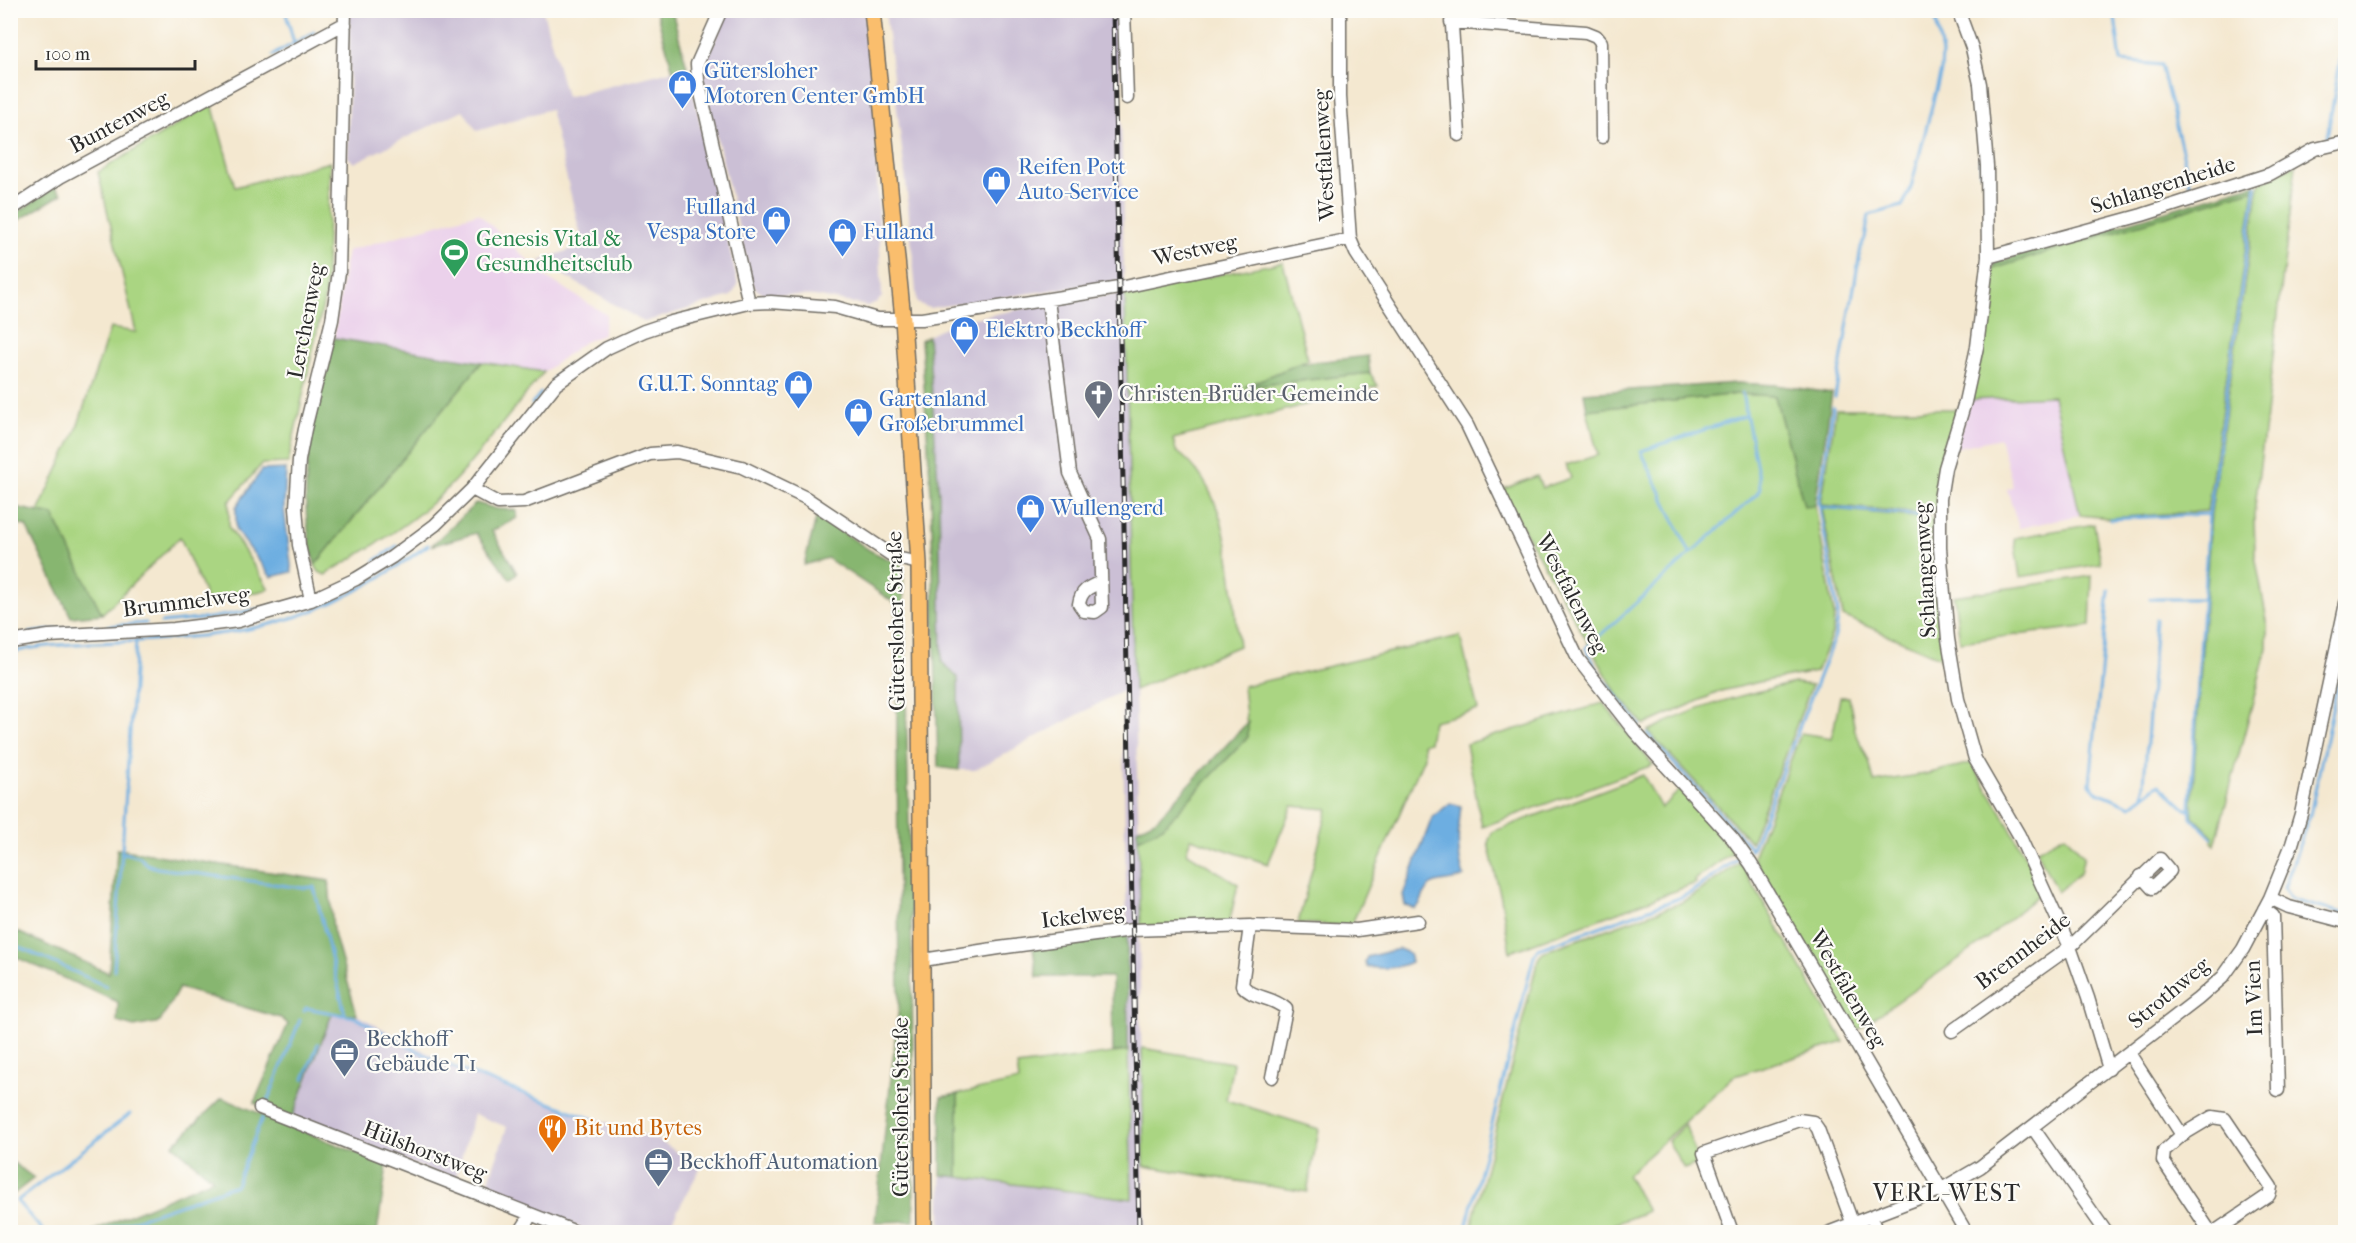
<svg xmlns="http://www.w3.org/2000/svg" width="2356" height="1243" viewBox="0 0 2356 1243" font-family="'IM FELL French Canon',serif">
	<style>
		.built { fill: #ebd1eb }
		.industrial { fill: #cbbfd5 }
		.green { fill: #aad582; stroke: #6a8056; stroke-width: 1.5 }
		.forest { fill: #87b670; stroke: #59704e; stroke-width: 1.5 }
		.water { fill: #6daee1; stroke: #4c6c86; stroke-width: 1.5 }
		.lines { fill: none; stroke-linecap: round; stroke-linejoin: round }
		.stream { stroke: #6daee1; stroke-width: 3 }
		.minor-casing { stroke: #716d65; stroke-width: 15 }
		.major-casing { stroke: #716d65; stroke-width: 18 }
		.minor { stroke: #fff; stroke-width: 12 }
		.major { stroke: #fabe6d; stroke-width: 15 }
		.rail-casing { stroke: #2b2b2b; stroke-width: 5 }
		.rail { stroke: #fdfcf7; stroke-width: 3; stroke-dasharray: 9; stroke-linecap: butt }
		.labels { text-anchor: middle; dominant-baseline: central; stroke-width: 4.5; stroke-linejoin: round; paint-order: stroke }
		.shop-label { font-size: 22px; fill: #366cbe; stroke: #fdfcf7; text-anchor: start }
		.street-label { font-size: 22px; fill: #2b2b2b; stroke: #fdfcf7 }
		.leisure-label { font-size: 22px; fill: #27864d; stroke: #fdfcf7; text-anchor: start }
		.worship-label { font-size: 22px; fill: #5b616d; stroke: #fdfcf7; text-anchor: start }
		.service-label { font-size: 22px; fill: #4e5e75; stroke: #fdfcf7; text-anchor: start }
		.food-label { font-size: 22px; fill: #c56008; stroke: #fdfcf7; text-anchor: start }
		.neighbourhood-label { font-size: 24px; letter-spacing: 1.5px; fill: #2b2b2b; stroke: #fdfcf7 }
	</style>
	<rect width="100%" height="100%" fill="#fdfcf7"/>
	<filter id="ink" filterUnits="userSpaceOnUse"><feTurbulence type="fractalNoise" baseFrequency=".0167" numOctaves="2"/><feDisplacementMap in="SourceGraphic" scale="12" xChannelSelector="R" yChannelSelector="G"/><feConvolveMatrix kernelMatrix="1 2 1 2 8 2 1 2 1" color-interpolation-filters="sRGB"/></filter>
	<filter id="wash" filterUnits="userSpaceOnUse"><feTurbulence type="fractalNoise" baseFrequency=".008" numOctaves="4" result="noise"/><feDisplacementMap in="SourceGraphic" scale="24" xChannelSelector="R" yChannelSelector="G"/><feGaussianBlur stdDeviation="1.35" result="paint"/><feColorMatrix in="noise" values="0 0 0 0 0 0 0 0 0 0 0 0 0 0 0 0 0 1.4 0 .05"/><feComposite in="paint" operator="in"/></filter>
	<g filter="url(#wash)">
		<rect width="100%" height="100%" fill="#f4e8d0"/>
		<path class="built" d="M 478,213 L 546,277 L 607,315 L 602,335 L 584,342 L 544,372 L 334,338 L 347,251 Z
			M 2053,396 L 2080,515 L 2019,528 L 2007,489 L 2013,486 L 2000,438 L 1954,448 L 1971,400 Z"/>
		<path class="industrial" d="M 350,11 L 543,11 L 566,97 L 687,67 L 738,285 L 731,296 L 644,322 L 539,261 L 583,245 L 550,109 L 477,131 L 463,110 L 354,163 L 348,157 Z
			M 728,11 L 865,11 L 873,84 L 882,297 L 877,302 L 867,306 L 815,296 L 764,294 L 757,290 L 752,282 L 703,80 L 705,63 Z
			M 885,11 L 1119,11 L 1124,282 L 1059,289 L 929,308 L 917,303 L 906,182 Z
			M 1125,293 L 1141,927 L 1127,928 L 1122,691 L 975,770 L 959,770 L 958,678 L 942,662 L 939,497 L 928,336 L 954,322 L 1032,307 Z
			M 1139,934 L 1145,1232 L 941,1232 L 941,1175 L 1132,1199 L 1127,935 Z
			M 332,1013 L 357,1015 L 443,1061 L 487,1080 L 660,1141 L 701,1167 L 666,1232 L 592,1232 L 485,1192 L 507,1127 L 474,1114 L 455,1180 L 292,1118 Z"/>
		<path class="green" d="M 212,104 L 235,187 L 330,162 L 325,295 L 288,463 L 262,464 L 229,502 L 229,527 L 269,589 L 209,604 L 180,537 L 102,614 L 53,515 L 38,512 L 76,431 L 110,328 L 136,332 L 98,172 Z
			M 2296,164 L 2254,515 L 2255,555 L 2267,621 L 2267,648 L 2215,845 L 2212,842 L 2213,836 L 2193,816 L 2192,805 L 2211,513 L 2259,184 Z
			M 2254,189 L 2207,511 L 2109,518 L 2080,515 L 2053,396 L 1971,400 L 1983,348 L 1993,269 Z
			M 1283,262 L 1308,360 L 1247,387 L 1370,373 L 1378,386 L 1173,439 L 1176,451 C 1233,490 1231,584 1239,646 L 1134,690 L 1125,293 Z
			M 482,362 L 544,372 C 506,416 470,471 426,508 C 395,534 359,554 325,575 L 319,572 L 315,565 Z
			M 1738,394 L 1775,396 L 1804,505 L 1815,505 L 1834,614 L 1833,632 L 1816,672 L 1759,682 L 1721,691 L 1644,725 L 1616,692 L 1501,490 L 1537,476 L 1542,488 L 1571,478 L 1566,465 L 1598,455 L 1587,410 Z
			M 1836,409 L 1958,409 L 1935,514 L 1821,505 Z
			M 1822,508 L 1935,519 L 1937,586 L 1946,660 L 1843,616 Z
			M 2094,524 L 2101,564 L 2020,577 L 2014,538 Z
			M 2092,576 L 2090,626 L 1960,642 L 1954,596 Z
			M 1460,636 L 1478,710 L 1433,721 L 1429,742 L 1423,744 L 1424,757 L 1351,926 L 1298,923 L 1328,809 L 1292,806 L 1268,864 L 1191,838 L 1186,852 L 1238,884 L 1229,924 L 1141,927 L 1138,839 L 1163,827 L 1248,737 L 1243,686 Z
			M 1795,683 L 1812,685 L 1751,842 L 1648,731 C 1698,706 1740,695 1795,683 Z
			M 1840,697 L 1849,697 L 1855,731 L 1869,761 L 1874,782 L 1926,774 L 1971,763 L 2001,811 L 2043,891 L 1980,944 L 1857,1030 L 1753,857 L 1801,733 L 1832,738 Z
			M 1603,703 L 1653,765 L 1482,827 L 1466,744 Z
			M 1643,775 L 1661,808 L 1680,790 L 1733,852 L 1695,880 L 1696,883 L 1510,952 L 1501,898 L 1488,843 L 1492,832 Z
			M 2065,835 L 2084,856 L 2080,873 L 2057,892 L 2037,850 Z
			M 1740,862 L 1844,1042 L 1734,1076 L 1627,1175 L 1648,1211 L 1594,1232 L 1470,1232 L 1538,959 L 1543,952 L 1678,904 L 1693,896 Z
			M 1142,1048 L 1233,1063 L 1226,1100 L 1319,1129 L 1307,1192 L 1144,1166 Z
			M 1128,1051 L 1132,1199 L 958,1177 L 958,1094 L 1019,1081 L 1017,1066 Z
			M 1685,1124 L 1699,1163 L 1684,1169 L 1668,1141 Z"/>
		<path class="forest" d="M 656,11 L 672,11 L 687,67 L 673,71 Z
			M 2255,184 L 2254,189 L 1993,269 L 1994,263 Z
			M 55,187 L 62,194 L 11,225 L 11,217 Z
			M 928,336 L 939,497 L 942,662 L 958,678 L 959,770 L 938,767 L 931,494 L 921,340 Z
			M 334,338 L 482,362 L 315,565 C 293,486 315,415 334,338 Z
			M 1368,356 L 1370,373 L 1244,387 L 1298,364 Z
			M 1737,383 L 1775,385 L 1832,393 L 1815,505 L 1804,506 L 1775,396 L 1738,394 L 1587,410 L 1584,393 Z
			M 476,503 L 497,509 L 516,510 L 517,518 L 492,531 L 517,573 L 510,579 L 476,533 L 431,546 Z
			M 10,506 L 53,515 L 102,614 L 71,617 L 26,526 L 11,522 Z
			M 817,515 L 871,551 L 903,566 L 912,955 L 914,1221 L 875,1222 L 899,1005 L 896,604 L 827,558 L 804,565 Z
			M 1248,722 L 1248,737 L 1163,827 L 1138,839 L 1137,829 L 1157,819 Z
			M 117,849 L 329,881 L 333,930 L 357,1015 L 332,1014 L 292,1118 L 254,1103 L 288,1024 L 281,1018 L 179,988 L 160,1022 L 134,1027 L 117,1022 L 118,1002 L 11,955 L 11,929 L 109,973 Z
			M 1127,935 L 1128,1051 L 1113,1052 L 1112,977 L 1037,977 L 1033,947 Z
			M 958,1094 L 958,1177 L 941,1175 L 941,1097 Z
			M 222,1098 L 387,1165 L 377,1232 L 90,1232 L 213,1179 L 173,1145 Z
			M 11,1161 L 34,1178 L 11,1196 L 10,1161 Z"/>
		<path class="water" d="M 286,469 L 284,508 L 292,572 L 271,577 L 236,530 L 236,507 L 262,470 Z
			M 1450,803 L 1461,806 C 1458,830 1456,853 1464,876 C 1454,883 1440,879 1431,885 C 1422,891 1424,903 1415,909 L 1405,905 L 1403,895 L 1432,818 Z
			M 1399,949 L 1409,953 L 1411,962 C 1396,969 1383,969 1367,967 L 1365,962 L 1367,957 Z"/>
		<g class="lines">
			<path class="stream" d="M 285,10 L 294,43
				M 2114,10 L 2121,61 L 2161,65 L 2193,195
				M 273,55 L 314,32
				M 2327,137 L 2346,28
				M 1980,158 L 1981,172
				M 553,379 L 567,366
				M 1835,397 L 1861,247 L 1865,238 L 1869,215 L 1902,206 L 1910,191 L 1941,71 L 1942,53 L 1934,10
				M 532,404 L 541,393
				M 1820,507 L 1926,516
				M 2111,519 L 2209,514
				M 1690,553 L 1641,451 L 1745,416
				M 375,561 L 397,546
				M 2109,590 L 2090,784 L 2096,791 L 2131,806 L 2159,784 L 2186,809 L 2191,810
				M 2150,599 L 2203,599
				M 161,623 L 210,618 L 260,609
				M 108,626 L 146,623
				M 90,627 L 98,627
				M 29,633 L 78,627
				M 10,653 C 51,642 96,644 138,641 C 184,638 233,635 278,622 C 332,608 383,578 428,545
				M 2338,682 L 2310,815 L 2284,888 L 2290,898 L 2296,901 L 2346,914
				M 1639,725 L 1599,674 L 1586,648 L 1757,494 L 1760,489 L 1759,478 L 1742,393
				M 1647,734 L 1751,848
				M 2143,797 L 2156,619
				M 2212,838 L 2191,817 L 2190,806 L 2209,514 L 2256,186
				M 1750,850 L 1753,846 L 1836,633 L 1838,614 L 1819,502 L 1833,407
				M 121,852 L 140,857 L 146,864 L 157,868 L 302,888 L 314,887 L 345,1014
				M 10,943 L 106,986
				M 114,970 L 136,641
				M 304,1011 L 306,1008 L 354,1017 L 437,1061 L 592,1119
				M 304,1079 L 318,1044
				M 266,1105 L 300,1020
				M 10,1193 L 11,1193
				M 44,1232 L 17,1201 L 130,1114
				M 101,1232 L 236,1185 L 262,1118
				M 1295,1232 L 1330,1232
				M 1465,1232 L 1534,955 L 1538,949 L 1677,899 L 1690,893 L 1738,858"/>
		</g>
	</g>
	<g filter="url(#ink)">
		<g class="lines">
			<defs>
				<path id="minor" d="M 721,10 L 697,64 L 698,80 L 749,303
					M 1124,10 L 1127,98
					M 1340,10 L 1340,97 L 1350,239 L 1356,253 L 1467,425 L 1578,659 L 1635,732 L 1733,839 L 1751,864 L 1966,1232
					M 1451,10 L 1459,135
					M 1958,10 L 1972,48 L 1980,84 L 1987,166 L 1988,257 L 1977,347 L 1965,402 L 1945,468 L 1940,499 L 1940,548 L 1948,639 L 1958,699 L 1975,759 L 2019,835 L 2070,947 L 2088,998 L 2109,1069
					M 1451,22 L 1586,32 L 1596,36 L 1601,42 L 1602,137
					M 10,210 L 60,177 L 340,26 L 345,25
					M 1988,257 L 2142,215 L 2270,174 L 2315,149 L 2346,142
					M 1048,300 L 1070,473 L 1100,539 L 1102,607 L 1095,612 L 1084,611 L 1079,604 C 1081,590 1089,587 1101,582
					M 472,489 L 498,503 L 524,502 L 650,454 L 677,452 L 742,467 L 806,498 L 896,558 L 919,563
					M 311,600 L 299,545 L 296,507 L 299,460 L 305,429 L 332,320 L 339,272 L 345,10
					M 10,642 L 49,636 L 174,629 L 238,621 L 311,600 L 356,579 L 392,557 L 435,525 L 472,489 L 556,384 L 607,348 L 644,331 L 671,322 L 749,303 L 771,302 L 835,307 L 877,319 L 922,319 L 1119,288 L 1350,239
					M 2270,898 L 2289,907 L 2346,922
					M 2264,909 L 2273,916 L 2278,1090
					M 1250,926 L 1242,985 C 1254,1000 1270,995 1286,1009 L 1272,1077
					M 923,960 L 999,948 L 1132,930 L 1250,926 L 1357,930 L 1418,921
					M 1952,1031 L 2070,947 L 2160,859 L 2170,871 L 2152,888 L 2141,876
					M 2129,1053 L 2182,1135
					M 260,1108 L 576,1232
					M 2212,1117 L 2225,1119 L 2271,1187 L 2269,1195 L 2216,1231 L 2209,1230 L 2163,1161 L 2164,1151 L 2182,1135 Z
					M 2033,1128 L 2106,1232
					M 1872,1218 L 1878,1232
					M 520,1232 L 531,1215
					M 1732,1232 L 1704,1153 L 1799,1120 L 1813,1122 L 1818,1129 L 1853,1225
					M 1830,1232 L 1940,1190 L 1980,1167 L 2198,999 L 2223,977 L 2243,949 L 2270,898 L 2292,844 L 2301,814 L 2346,603"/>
				<path id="major" d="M 872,10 L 903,319 L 919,563 L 924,1232"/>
			</defs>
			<use href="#minor" class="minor-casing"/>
			<use href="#major" class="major-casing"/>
			<use href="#minor" class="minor"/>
			<use href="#major" class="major"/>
			<defs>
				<path id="rail" d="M 1113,10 L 1139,1232"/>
			</defs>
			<use href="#rail" class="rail-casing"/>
			<use href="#rail" class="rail"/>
		</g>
	</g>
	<defs>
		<symbol id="shop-pin" viewBox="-11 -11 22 30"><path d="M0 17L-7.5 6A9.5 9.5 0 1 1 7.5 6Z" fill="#3f7fe0" stroke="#fdfcf7"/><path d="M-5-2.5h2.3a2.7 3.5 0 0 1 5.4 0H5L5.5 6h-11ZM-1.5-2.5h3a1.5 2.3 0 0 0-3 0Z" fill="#fff"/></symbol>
		<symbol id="stadium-pin" viewBox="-11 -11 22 30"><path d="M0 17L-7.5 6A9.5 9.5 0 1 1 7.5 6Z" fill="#2e9e5b" stroke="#fdfcf7"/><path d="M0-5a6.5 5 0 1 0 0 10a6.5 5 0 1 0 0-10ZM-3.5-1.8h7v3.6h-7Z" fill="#fff"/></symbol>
		<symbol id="church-pin" viewBox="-11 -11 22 30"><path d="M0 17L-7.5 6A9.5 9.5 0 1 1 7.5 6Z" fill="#6b7280" stroke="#fdfcf7"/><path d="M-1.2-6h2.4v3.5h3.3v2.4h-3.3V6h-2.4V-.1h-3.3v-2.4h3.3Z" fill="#fff"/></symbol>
		<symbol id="office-pin" viewBox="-11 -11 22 30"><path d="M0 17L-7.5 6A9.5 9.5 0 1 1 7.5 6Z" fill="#5c6f8a" stroke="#fdfcf7"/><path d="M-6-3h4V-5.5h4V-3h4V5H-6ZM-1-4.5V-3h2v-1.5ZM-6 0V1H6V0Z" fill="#fff"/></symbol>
		<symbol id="restaurant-pin" viewBox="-11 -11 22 30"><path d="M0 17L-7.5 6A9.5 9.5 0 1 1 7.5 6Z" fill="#e8710a" stroke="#fdfcf7"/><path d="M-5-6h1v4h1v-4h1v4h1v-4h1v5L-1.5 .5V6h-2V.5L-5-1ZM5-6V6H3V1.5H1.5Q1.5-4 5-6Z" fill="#fff"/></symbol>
	</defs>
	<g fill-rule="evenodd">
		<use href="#shop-pin" x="666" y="68" width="33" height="45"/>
		<use href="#shop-pin" x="980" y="164" width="33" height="45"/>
		<use href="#shop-pin" x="760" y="204" width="33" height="45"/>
		<use href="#shop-pin" x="826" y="216" width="33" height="45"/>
		<use href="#stadium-pin" x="438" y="236" width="33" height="45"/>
		<use href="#shop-pin" x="948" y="314" width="33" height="45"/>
		<use href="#shop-pin" x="782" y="368" width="33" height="45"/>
		<use href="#church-pin" x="1082" y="378" width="33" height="45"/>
		<use href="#shop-pin" x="842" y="396" width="33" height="45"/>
		<use href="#shop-pin" x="1014" y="492" width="33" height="45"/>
		<use href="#office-pin" x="328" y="1036" width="33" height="45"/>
		<use href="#restaurant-pin" x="536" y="1112" width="33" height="45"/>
		<use href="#office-pin" x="642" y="1146" width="33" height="45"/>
	</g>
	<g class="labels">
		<g class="shop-label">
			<text x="704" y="71">Gütersloher<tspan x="704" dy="25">Motoren Center GmbH</tspan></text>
			<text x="1018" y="167">Reifen Pott<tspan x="1018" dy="25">Auto-Service</tspan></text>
			<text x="756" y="207" text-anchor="end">Fulland<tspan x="756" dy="25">Vespa Store</tspan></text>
			<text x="863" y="232">Fulland</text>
			<text x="985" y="330">Elektro Beckhoff</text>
			<text x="778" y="384" text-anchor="end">G.U.T. Sonntag</text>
			<text x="879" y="399">Gartenland<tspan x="879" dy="25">Großebrummel</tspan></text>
			<text x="1051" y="508">Wullengerd</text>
		</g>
		<g class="street-label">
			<text transform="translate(119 122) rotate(-28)">Buntenweg</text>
			<text transform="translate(1324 155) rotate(-93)">Westfalenweg</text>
			<text transform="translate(2163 185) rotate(-17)">Schlangenheide</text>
			<text transform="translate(1195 250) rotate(-12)">Westweg</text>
			<text transform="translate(306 321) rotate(-79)">Lerchenweg</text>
			<text transform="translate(1925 570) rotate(-93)">Schlangenweg</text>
			<text transform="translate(1572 594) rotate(63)">Westfalenweg</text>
			<text transform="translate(186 602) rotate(-7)">Brummelweg</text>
			<text transform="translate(896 621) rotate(-91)">Gütersloher Straße</text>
			<text transform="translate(1083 916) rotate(-7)">Ickelweg</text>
			<text transform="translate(2023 951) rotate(-37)">Brennheide</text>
			<text transform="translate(1848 989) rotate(60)">Westfalenweg</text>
			<text transform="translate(2169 993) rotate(-40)">Strothweg</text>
			<text transform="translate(2254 998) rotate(-92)">Im Vien</text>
			<text transform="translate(901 1107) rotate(-90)">Gütersloher Straße</text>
			<text transform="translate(425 1151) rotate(21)">Hülshorstweg</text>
		</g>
		<g class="leisure-label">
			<text x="476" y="239">Genesis Vital &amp;<tspan x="476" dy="25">Gesundheitsclub</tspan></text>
		</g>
		<g class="worship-label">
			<text x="1119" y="394">Christen-Brüder-Gemeinde</text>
		</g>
		<g class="service-label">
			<text x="366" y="1039">Beckhoff<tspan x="366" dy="25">Gebäude T1</tspan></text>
			<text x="679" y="1162">Beckhoff Automation</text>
		</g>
		<g class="food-label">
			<text x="574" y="1128">Bit und Bytes</text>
		</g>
		<g class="neighbourhood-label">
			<text x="1947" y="1193">VERL-WEST</text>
		</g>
	</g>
	<rect width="2356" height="1243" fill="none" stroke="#fdfcf7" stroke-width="36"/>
	<path d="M36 60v9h159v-9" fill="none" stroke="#2b2b2b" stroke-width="3"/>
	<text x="45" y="60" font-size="18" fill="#2b2b2b" stroke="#fdfcf7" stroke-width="4.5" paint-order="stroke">100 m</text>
</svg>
